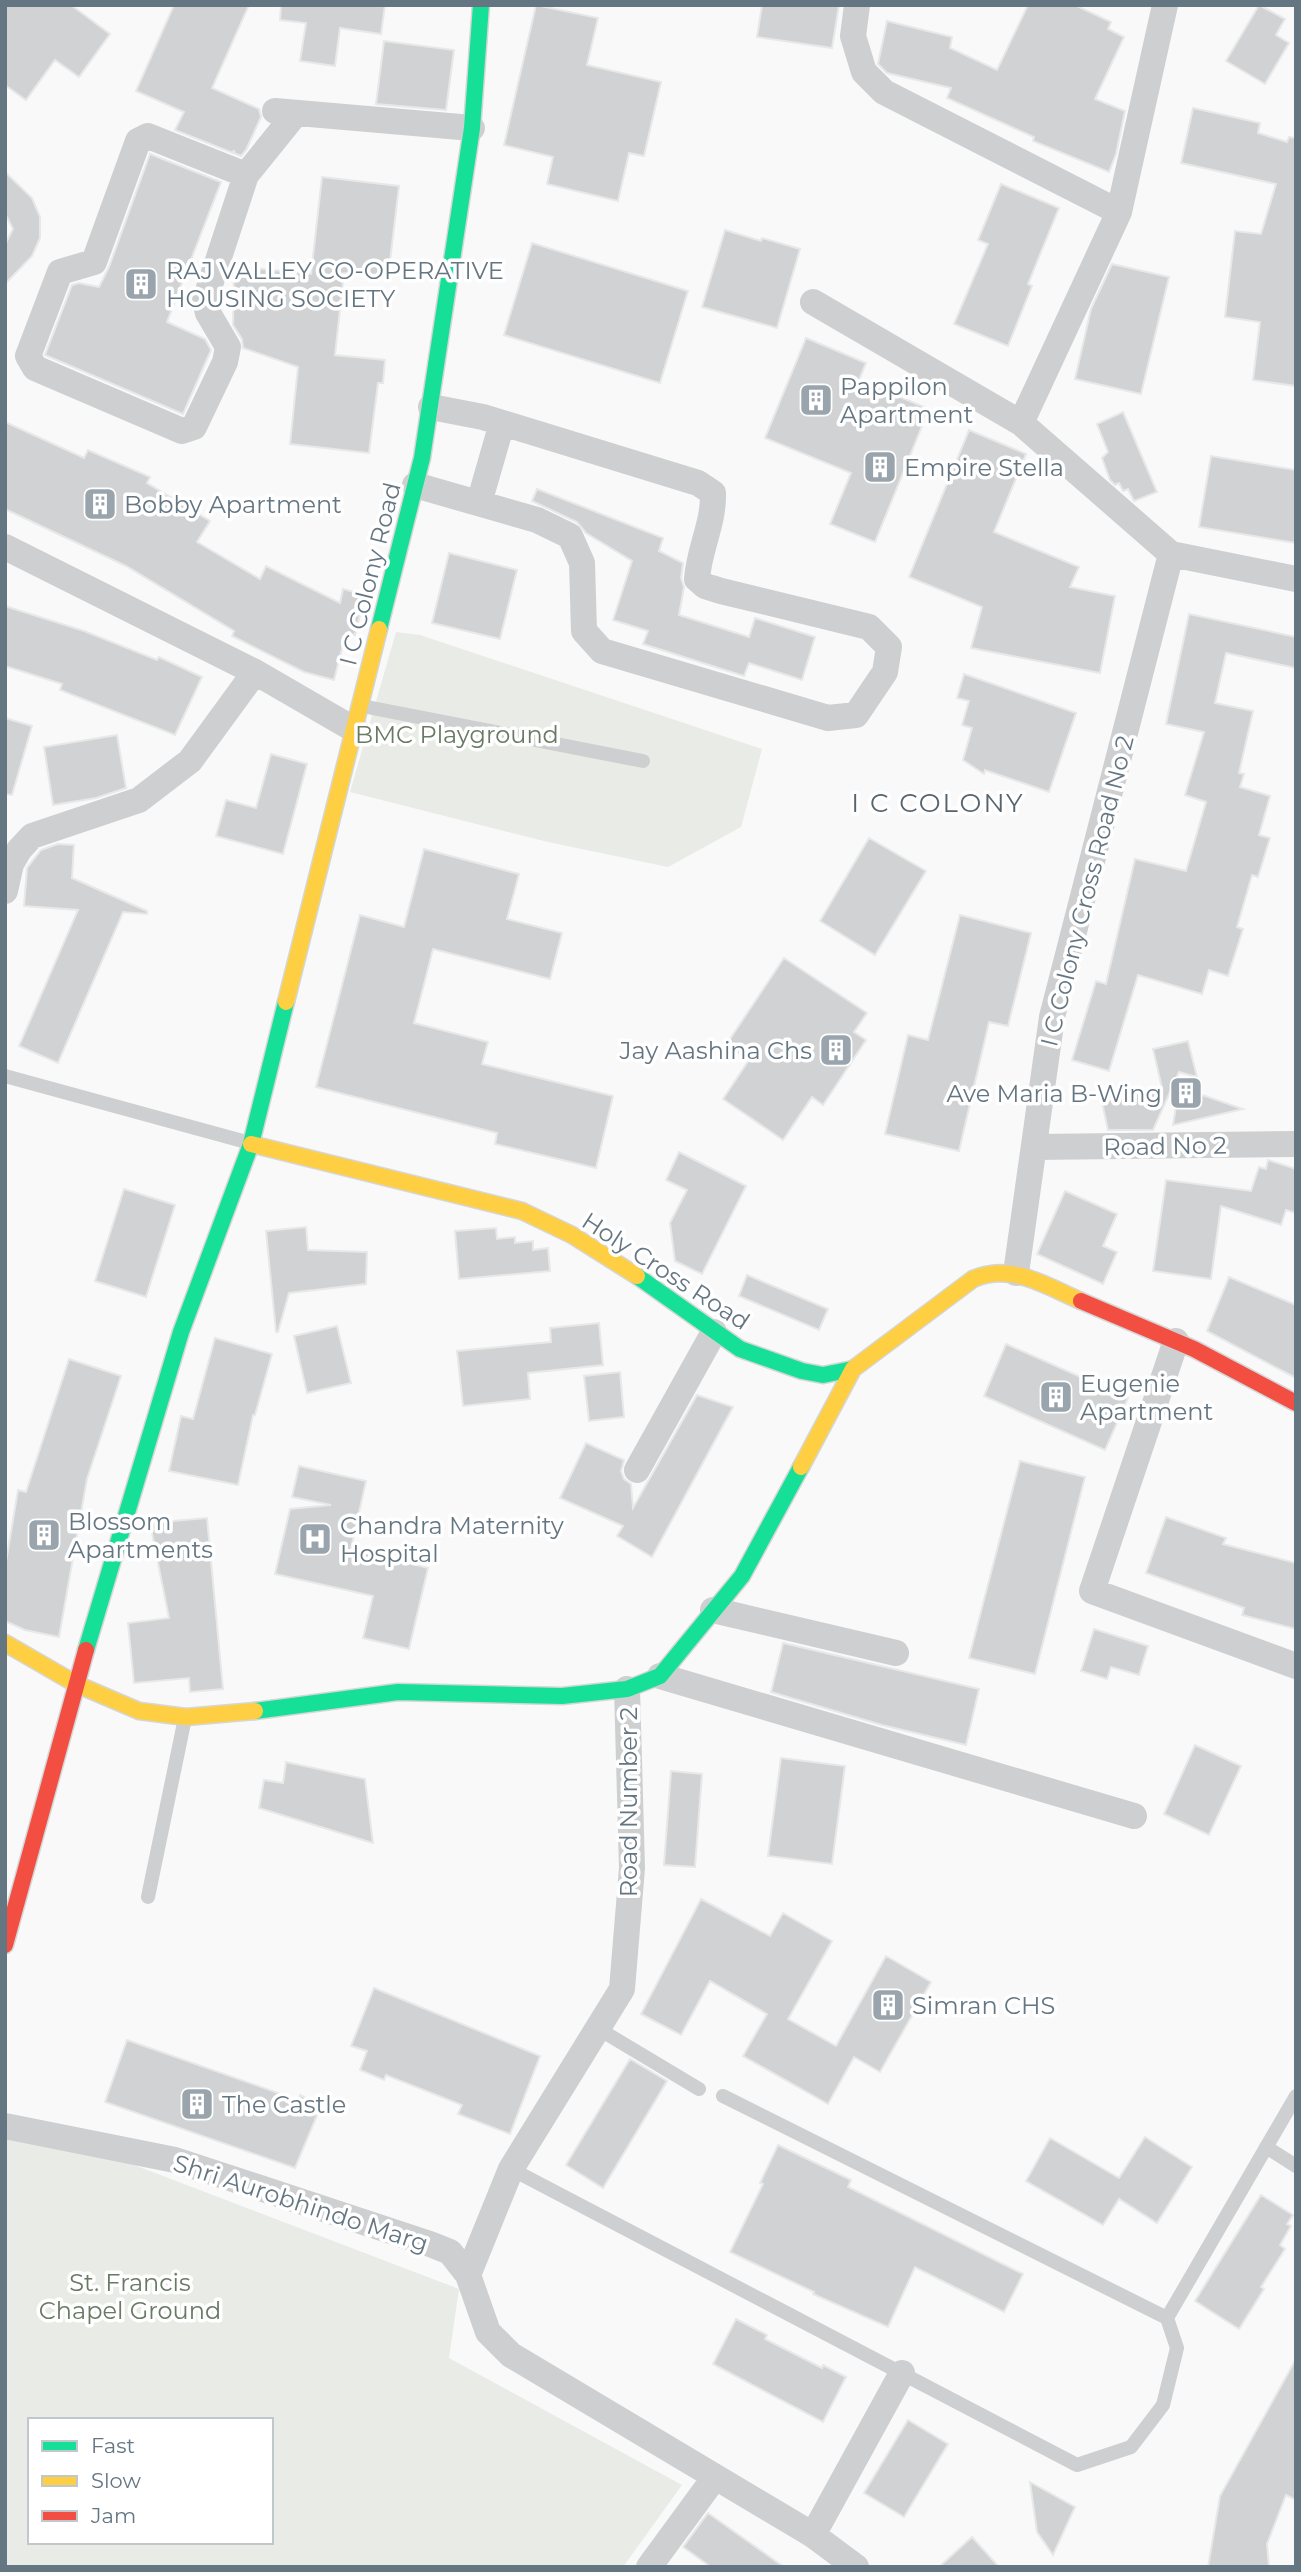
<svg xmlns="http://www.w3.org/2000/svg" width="1301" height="2572" viewBox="0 0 1301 2572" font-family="Montserrat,sans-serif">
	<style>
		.green { fill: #e8ebe6; fill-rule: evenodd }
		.building { fill: #d0d2d3; stroke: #e8e8e8; stroke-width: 2 }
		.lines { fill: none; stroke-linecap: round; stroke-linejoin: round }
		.fast-casing { stroke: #d5d6d7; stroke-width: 19 }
		.slow-casing { stroke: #d5d6d7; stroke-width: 19 }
		.jam-casing { stroke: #d5d6d7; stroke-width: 19 }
		.lane { stroke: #cecfd0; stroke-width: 14 }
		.street { stroke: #cecfd0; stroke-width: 26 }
		.fast { stroke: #16e098; stroke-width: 16 }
		.slow { stroke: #ffcf43; stroke-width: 16 }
		.jam { stroke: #f24e42; stroke-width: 16 }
		.labels { text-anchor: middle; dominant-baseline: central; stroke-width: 7; stroke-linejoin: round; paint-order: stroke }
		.poi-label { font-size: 24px; fill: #657683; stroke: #fff; text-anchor: start }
		.street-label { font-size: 24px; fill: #657683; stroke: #fff }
		.park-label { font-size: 24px; fill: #687a64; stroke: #fff }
		.neighbourhood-label { font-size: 26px; letter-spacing: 2px; fill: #57646e; stroke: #fff }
	</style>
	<rect width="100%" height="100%" fill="#f9f9f9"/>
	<path class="green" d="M 396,632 L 420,635 L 762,749 L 741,827 L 668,867 L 548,842 L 350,792 Z
		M 5,2138 L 74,2142 L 459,2289 L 449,2358 L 682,2485 L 623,2567 L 5,2567 ZM 30,2420 L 271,2420 L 271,2542 L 30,2542 Z"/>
	<path class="building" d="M 5,5 L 71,5 L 110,34 L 79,77 L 55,60 L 26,100 L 5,85 Z
		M 174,5 L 249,5 L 212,88 L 259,109 L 261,117 L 246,150 L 241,156 L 234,153 L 234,150 L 233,153 L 175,130 L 184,112 L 136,91 Z
		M 281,5 L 385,5 L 381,34 L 340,28 L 335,66 L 300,61 L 306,23 L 280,20 Z
		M 536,5 L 598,18 L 587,65 L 661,82 L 644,156 L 629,153 L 618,201 L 547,184 L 553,157 L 504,145 Z
		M 762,5 L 839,5 L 832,48 L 757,37 Z
		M 1028,5 L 1075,5 L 1111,22 L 1108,29 L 1124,37 L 1095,99 L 1125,111 L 1116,154 L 1109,172 L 1033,141 L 1034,137 L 947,98 L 951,88 L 887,73 L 878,64 L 887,21 L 952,37 L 950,48 L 997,70 Z
		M 1259,5 L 1285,19 L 1276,35 L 1289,43 L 1265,84 L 1226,61 Z
		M 384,41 L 454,50 L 446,110 L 376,104 Z
		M 1193,108 L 1260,123 L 1258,133 L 1287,142 L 1289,137 L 1296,138 L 1296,386 L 1253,380 L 1260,322 L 1225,317 L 1235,231 L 1261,234 L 1276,184 L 1181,163 Z
		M 150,154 L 221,182 L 167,322 L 205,339 L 211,350 L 183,414 L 45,355 L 72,285 L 79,283 L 99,287 L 109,267 Z
		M 5,172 L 32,198 L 40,217 L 40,238 L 32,256 L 5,284 L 5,245 L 13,229 L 5,213 Z
		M 322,177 L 399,186 L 388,278 L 344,273 L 335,355 L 385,360 L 383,383 L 378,383 L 369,453 L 290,444 L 298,367 L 243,348 L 242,339 L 233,325 L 234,266 L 311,274 Z
		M 1001,184 L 1059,208 L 1028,284 L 1032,286 L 1008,346 L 954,324 L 988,244 L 978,240 Z
		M 725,230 L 761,241 L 762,238 L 800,249 L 777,328 L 702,307 Z
		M 532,243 L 688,291 L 660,383 L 504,335 Z
		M 1112,264 L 1169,277 L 1141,394 L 1075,379 L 1091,309 Z
		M 806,338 L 866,363 L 859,380 L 929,409 L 875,542 L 830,524 L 851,473 L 765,438 Z
		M 1123,412 L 1157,492 L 1134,501 L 1128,489 L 1123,491 L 1119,483 L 1115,485 L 1110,480 L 1102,458 L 1108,452 L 1097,424 Z
		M 5,422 L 84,458 L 88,450 L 150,477 L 147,483 L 210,521 L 197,542 L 260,579 L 266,566 L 340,603 L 343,589 L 365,595 L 355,635 L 346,633 L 334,680 L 304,672 L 232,636 L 234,631 L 126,566 L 5,509 Z
		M 969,430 L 1026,454 L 994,532 L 1079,567 L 1070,587 L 1115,596 L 1100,673 L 971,648 L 982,607 L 909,577 Z
		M 1211,456 L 1296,470 L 1296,543 L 1199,527 Z
		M 537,489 L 663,538 L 659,551 L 683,563 L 681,578 L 684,587 L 679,615 L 749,637 L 755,618 L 815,637 L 802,680 L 749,663 L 744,676 L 643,644 L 648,631 L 613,620 L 632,561 L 586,533 L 577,522 L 532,501 Z
		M 449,553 L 517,570 L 500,639 L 432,623 Z
		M 5,606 L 84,631 L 157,660 L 159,657 L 202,677 L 175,735 L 60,690 L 62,684 L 5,666 Z
		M 1189,614 L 1296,637 L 1296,668 L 1226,653 L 1215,703 L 1253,711 L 1239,773 L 1244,774 L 1240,787 L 1270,796 L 1259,835 L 1270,838 L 1258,877 L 1252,875 L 1237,927 L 1243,929 L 1228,976 L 1209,970 L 1202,994 L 1138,975 L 1109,1071 L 1072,1060 L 1096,981 L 1106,984 L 1135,859 L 1186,871 L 1206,802 L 1185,795 L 1204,732 L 1166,724 Z
		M 964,674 L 1076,713 L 1049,792 L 985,770 L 984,774 L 963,760 L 972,728 L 962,725 L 969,701 L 957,698 Z
		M 5,718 L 32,726 L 12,795 L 5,794 Z
		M 117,735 L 126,788 L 96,798 L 53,805 L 44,747 Z
		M 271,754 L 307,764 L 283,854 L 216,836 L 226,800 L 256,808 Z
		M 869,838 L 926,871 L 875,955 L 820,921 Z
		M 58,844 L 74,845 L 72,878 L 147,911 L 147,914 L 123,912 L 58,1063 L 19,1046 L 78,910 L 24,906 L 27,868 L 41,850 Z
		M 424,849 L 519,874 L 507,919 L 562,933 L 550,979 L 433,949 L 414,1023 L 488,1042 L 482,1064 L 613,1096 L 596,1168 L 495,1144 L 497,1133 L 316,1087 L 360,915 L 404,927 Z
		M 960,915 L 1031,933 L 1008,1026 L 989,1022 L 959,1151 L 885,1134 L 908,1035 L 928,1040 Z
		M 784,958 L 867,1013 L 854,1032 L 866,1040 L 823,1105 L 812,1097 L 783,1140 L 723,1099 L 749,1060 L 726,1045 Z
		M 1188,1041 L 1197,1077 L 1179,1072 L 1153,1130 L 1108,1130 L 1102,1102 L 1162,1088 L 1153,1049 Z
		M 1179,1087 L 1243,1109 L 1173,1125 Z
		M 679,1152 L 746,1186 L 702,1274 L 675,1261 L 670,1223 L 687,1190 L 666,1180 Z
		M 1268,1160 L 1296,1169 L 1296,1213 L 1286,1210 L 1281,1225 L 1221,1206 L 1211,1279 L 1153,1271 L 1166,1180 L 1251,1191 L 1259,1167 L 1266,1169 Z
		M 124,1189 L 175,1205 L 146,1297 L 95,1281 Z
		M 1065,1191 L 1117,1214 L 1103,1246 L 1117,1252 L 1103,1284 L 1037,1254 Z
		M 306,1227 L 308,1250 L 367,1252 L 366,1284 L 289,1293 L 278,1332 L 276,1332 L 266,1231 Z
		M 496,1228 L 497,1239 L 515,1237 L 515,1243 L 533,1241 L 533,1250 L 548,1248 L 550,1271 L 459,1279 L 455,1231 Z
		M 747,1275 L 828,1309 L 819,1330 L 739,1296 Z
		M 1229,1277 L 1296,1305 L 1296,1378 L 1207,1331 Z
		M 599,1323 L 603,1365 L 528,1373 L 530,1399 L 463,1406 L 457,1351 L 551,1342 L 550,1328 Z
		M 337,1326 L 351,1383 L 307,1393 L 294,1336 Z
		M 215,1338 L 272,1354 L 255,1415 L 253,1415 L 238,1485 L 169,1471 L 181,1416 L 193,1419 Z
		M 1006,1344 L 1128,1398 L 1105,1450 L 984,1396 Z
		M 69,1359 L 121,1376 L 87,1479 L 59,1637 L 25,1630 L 5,1621 L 5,1568 L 18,1490 L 26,1492 Z
		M 620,1372 L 624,1417 L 589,1421 L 584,1376 Z
		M 697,1395 L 733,1407 L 652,1557 L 617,1536 L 623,1526 L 560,1498 L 586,1443 L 624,1460 L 621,1471 L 624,1479 L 631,1484 L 633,1508 Z
		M 1020,1461 L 1085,1477 L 1035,1674 L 969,1658 Z
		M 299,1466 L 366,1481 L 351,1548 L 428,1568 L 409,1649 L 363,1638 L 373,1596 L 275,1574 L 290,1509 L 331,1505 L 292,1497 Z
		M 1166,1517 L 1226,1538 L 1223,1544 L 1296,1563 L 1296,1629 L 1242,1615 L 1244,1608 L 1146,1573 Z
		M 207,1518 L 223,1689 L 190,1692 L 189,1678 L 134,1683 L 128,1623 L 169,1618 L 150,1523 Z
		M 1094,1629 L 1148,1646 L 1139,1675 L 1111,1667 L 1107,1679 L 1081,1671 Z
		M 783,1643 L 979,1689 L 966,1745 L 882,1725 L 771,1692 Z
		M 1195,1745 L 1241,1766 L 1209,1835 L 1164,1814 Z
		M 781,1758 L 845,1766 L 832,1864 L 768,1856 Z
		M 286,1762 L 365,1779 L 373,1843 L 259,1808 L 264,1780 L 283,1783 Z
		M 671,1771 L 702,1774 L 695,1867 L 664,1865 Z
		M 701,1899 L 770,1936 L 783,1913 L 832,1941 L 788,2019 L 836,2046 L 886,1956 L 931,1982 L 880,2072 L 854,2057 L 828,2104 L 743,2056 L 767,2014 L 710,1981 L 681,2035 L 641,2014 Z
		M 374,1988 L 540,2056 L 510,2134 L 458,2114 L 462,2105 L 386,2075 L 384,2080 L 360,2070 L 367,2051 L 351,2046 Z
		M 127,2040 L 298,2100 L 300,2095 L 321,2106 L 295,2168 L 105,2102 Z
		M 630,2059 L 667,2081 L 603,2188 L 566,2165 Z
		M 1145,2137 L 1192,2167 L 1157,2223 L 1119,2199 L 1103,2225 L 1026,2181 L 1050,2138 L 1119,2178 Z
		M 778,2145 L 851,2180 L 848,2187 L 1023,2274 L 1004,2312 L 915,2267 L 888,2327 L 813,2294 L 814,2292 L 730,2252 L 763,2184 L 760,2183 Z
		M 1261,2195 L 1293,2215 L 1287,2224 L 1291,2226 L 1280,2245 L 1285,2249 L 1261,2287 L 1264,2289 L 1239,2329 L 1195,2301 Z
		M 736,2319 L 767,2335 L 765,2339 L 822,2368 L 823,2365 L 846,2377 L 823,2422 L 713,2364 Z
		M 1296,2359 L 1296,2500 L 1286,2495 L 1267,2544 L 1269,2567 L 1208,2567 L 1220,2496 Z
		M 908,2420 L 948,2444 L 904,2517 L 864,2493 Z
		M 1030,2482 L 1075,2507 L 1053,2555 L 1037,2532 Z
		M 708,2513 L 784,2567 L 711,2567 L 683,2547 Z
		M 972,2537 L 999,2567 L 939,2567 Z"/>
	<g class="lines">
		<defs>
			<path id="fast" d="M 379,629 L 422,458 L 472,128 L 481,5
				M 637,1276 L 740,1349 L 802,1371 L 823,1375 L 853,1369
				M 86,1650 L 181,1332 L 251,1144 L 286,1002
				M 255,1711 L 398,1692 L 562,1696 L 627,1689 L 660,1676 L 742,1576 L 801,1467"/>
			<path id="slow" d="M 286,1002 L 379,629
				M 251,1144 L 522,1211 L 572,1235 L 637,1276
				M 801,1467 L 853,1369 L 973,1279 C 1011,1262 1046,1286 1081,1301
				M 5,1643 L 76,1684 L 139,1711 L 186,1717 L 255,1711"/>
			<path id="jam" d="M 1081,1301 L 1194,1349 L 1296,1403
				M 5,1945 L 86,1650"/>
		</defs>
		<use href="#fast" class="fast-casing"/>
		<use href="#slow" class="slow-casing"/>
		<use href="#jam" class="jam-casing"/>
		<path class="lane" d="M 362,706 L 643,761
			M 5,1076 L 250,1143
			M 148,1897 L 185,1718
			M 597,2028 L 699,2089
			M 1266,2147 L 1296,2166
			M 511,2169 L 1077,2465 L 1131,2447 L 1163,2405 L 1177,2348 L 1167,2318 L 723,2096
			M 1167,2318 L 1296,2096"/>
		<path class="street" d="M 857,5 L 853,36 L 864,72 L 884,92 L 1119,212 L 1021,423
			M 275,111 L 472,128
			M 246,175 L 148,136 L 138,141 L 94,262 L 60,272 L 28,356 L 35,368 L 182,431 L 194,427 L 225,362 L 228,347 L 208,313 L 205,300 L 246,175 L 296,113
			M 1119,212 L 1165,5
			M 813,302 L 1021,423 L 1171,554 L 1296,579
			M 415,485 L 537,520 L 570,536 L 582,563 L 584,631 L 602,651 L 828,718 L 856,715 L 885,672 L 889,647 L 869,627 L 721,591 L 705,586 L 697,579 C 699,549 714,523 713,493 L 698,483 L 483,417 L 431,407
			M 479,503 L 502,423
			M 5,547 L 255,672 L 355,730
			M 5,891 L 11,864 L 19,850 L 32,836 L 139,800 L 190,761 L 255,672
			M 1035,1147 L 1296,1144
			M 1016,1273 L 1052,1017 L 1171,554
			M 1176,1341 L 1092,1591 L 1296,1666
			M 637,1470 L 714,1332
			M 713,1610 L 896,1653
			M 660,1676 L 1134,1816
			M 5,2126 L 175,2160 L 430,2244 L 450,2252 L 468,2275 L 488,2332 L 511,2355 L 813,2535 L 856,2567
			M 468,2275 L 511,2169 L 622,1989 L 632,1868 L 627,1689
			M 813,2535 L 902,2373
			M 649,2567 L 715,2477"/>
		<use href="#fast" class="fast"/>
		<use href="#slow" class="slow"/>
		<use href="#jam" class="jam"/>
	</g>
	<defs>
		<symbol id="building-square" viewBox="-11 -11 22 22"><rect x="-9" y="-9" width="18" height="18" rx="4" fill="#99a4ac" stroke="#fff"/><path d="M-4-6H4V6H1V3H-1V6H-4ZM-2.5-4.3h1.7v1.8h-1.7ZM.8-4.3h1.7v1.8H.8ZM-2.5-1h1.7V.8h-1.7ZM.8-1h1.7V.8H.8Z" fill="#fff"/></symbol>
		<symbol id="hospital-square" viewBox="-11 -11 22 22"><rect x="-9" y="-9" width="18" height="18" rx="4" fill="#99a4ac" stroke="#fff"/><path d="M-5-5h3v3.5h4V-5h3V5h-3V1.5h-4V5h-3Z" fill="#fff"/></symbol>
	</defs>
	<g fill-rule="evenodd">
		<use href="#building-square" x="122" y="265" width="38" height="38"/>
		<use href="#building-square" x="797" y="381" width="38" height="38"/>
		<use href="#building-square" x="861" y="448" width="38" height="38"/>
		<use href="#building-square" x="81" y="485" width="38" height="38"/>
		<use href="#building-square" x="817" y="1031" width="38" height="38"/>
		<use href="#building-square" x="1167" y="1074" width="38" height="38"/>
		<use href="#building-square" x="1037" y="1378" width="38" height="38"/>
		<use href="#building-square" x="25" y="1516" width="38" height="38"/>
		<use href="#hospital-square" x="296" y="1520" width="38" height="38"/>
		<use href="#building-square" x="869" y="1986" width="38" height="38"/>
		<use href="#building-square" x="178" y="2085" width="38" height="38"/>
	</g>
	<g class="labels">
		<g class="poi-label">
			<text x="166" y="270">RAJ VALLEY CO-OPERATIVE<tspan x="166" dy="28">HOUSING SOCIETY</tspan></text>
			<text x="840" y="386">Pappilon<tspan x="840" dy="28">Apartment</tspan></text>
			<text x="904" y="467">Empire Stella</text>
			<text x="124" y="504">Bobby Apartment</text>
			<text x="812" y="1050" text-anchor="end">Jay Aashina Chs</text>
			<text x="1162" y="1093" text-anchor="end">Ave Maria B-Wing</text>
			<text x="1080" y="1383">Eugenie<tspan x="1080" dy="28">Apartment</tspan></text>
			<text x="68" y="1521">Blossom<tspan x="68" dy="28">Apartments</tspan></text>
			<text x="340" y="1525">Chandra Maternity<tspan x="340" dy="28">Hospital</tspan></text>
			<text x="912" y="2005">Simran CHS</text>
			<text x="222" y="2104">The Castle</text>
		</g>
		<g class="street-label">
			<text transform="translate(370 574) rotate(-76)">I C Colony Road</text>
			<text transform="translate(1087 891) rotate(-76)">I C Colony Cross Road No 2</text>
			<text transform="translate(1165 1146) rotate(-1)">Road No 2</text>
			<text transform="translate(666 1271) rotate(33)">Holy Cross Road</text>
			<text transform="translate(628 1802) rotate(-90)">Road Number 2</text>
			<text transform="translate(301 2203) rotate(18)">Shri Aurobhindo Marg</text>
		</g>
		<g class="park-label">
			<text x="457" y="734">BMC Playground</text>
			<text x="130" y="2282">St. Francis<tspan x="130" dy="28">Chapel Ground</tspan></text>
		</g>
		<g class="neighbourhood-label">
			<text x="938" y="803">I C COLONY</text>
		</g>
	</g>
	<rect width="1301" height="2572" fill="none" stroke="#657683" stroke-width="14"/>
	<rect x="28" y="2418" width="245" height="126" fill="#ffffff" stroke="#c1c8cd" stroke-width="2"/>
	<rect x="42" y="2441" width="35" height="10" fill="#16e098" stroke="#c1c8cd" stroke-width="2"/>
	<text x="91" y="2453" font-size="21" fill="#657683">Fast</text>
	<rect x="42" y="2476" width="35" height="10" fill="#ffcf43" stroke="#c1c8cd" stroke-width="2"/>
	<text x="91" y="2488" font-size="21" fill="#657683">Slow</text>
	<rect x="42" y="2511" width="35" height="10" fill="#f24e42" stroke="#c1c8cd" stroke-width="2"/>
	<text x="91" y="2523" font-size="21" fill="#657683">Jam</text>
</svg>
